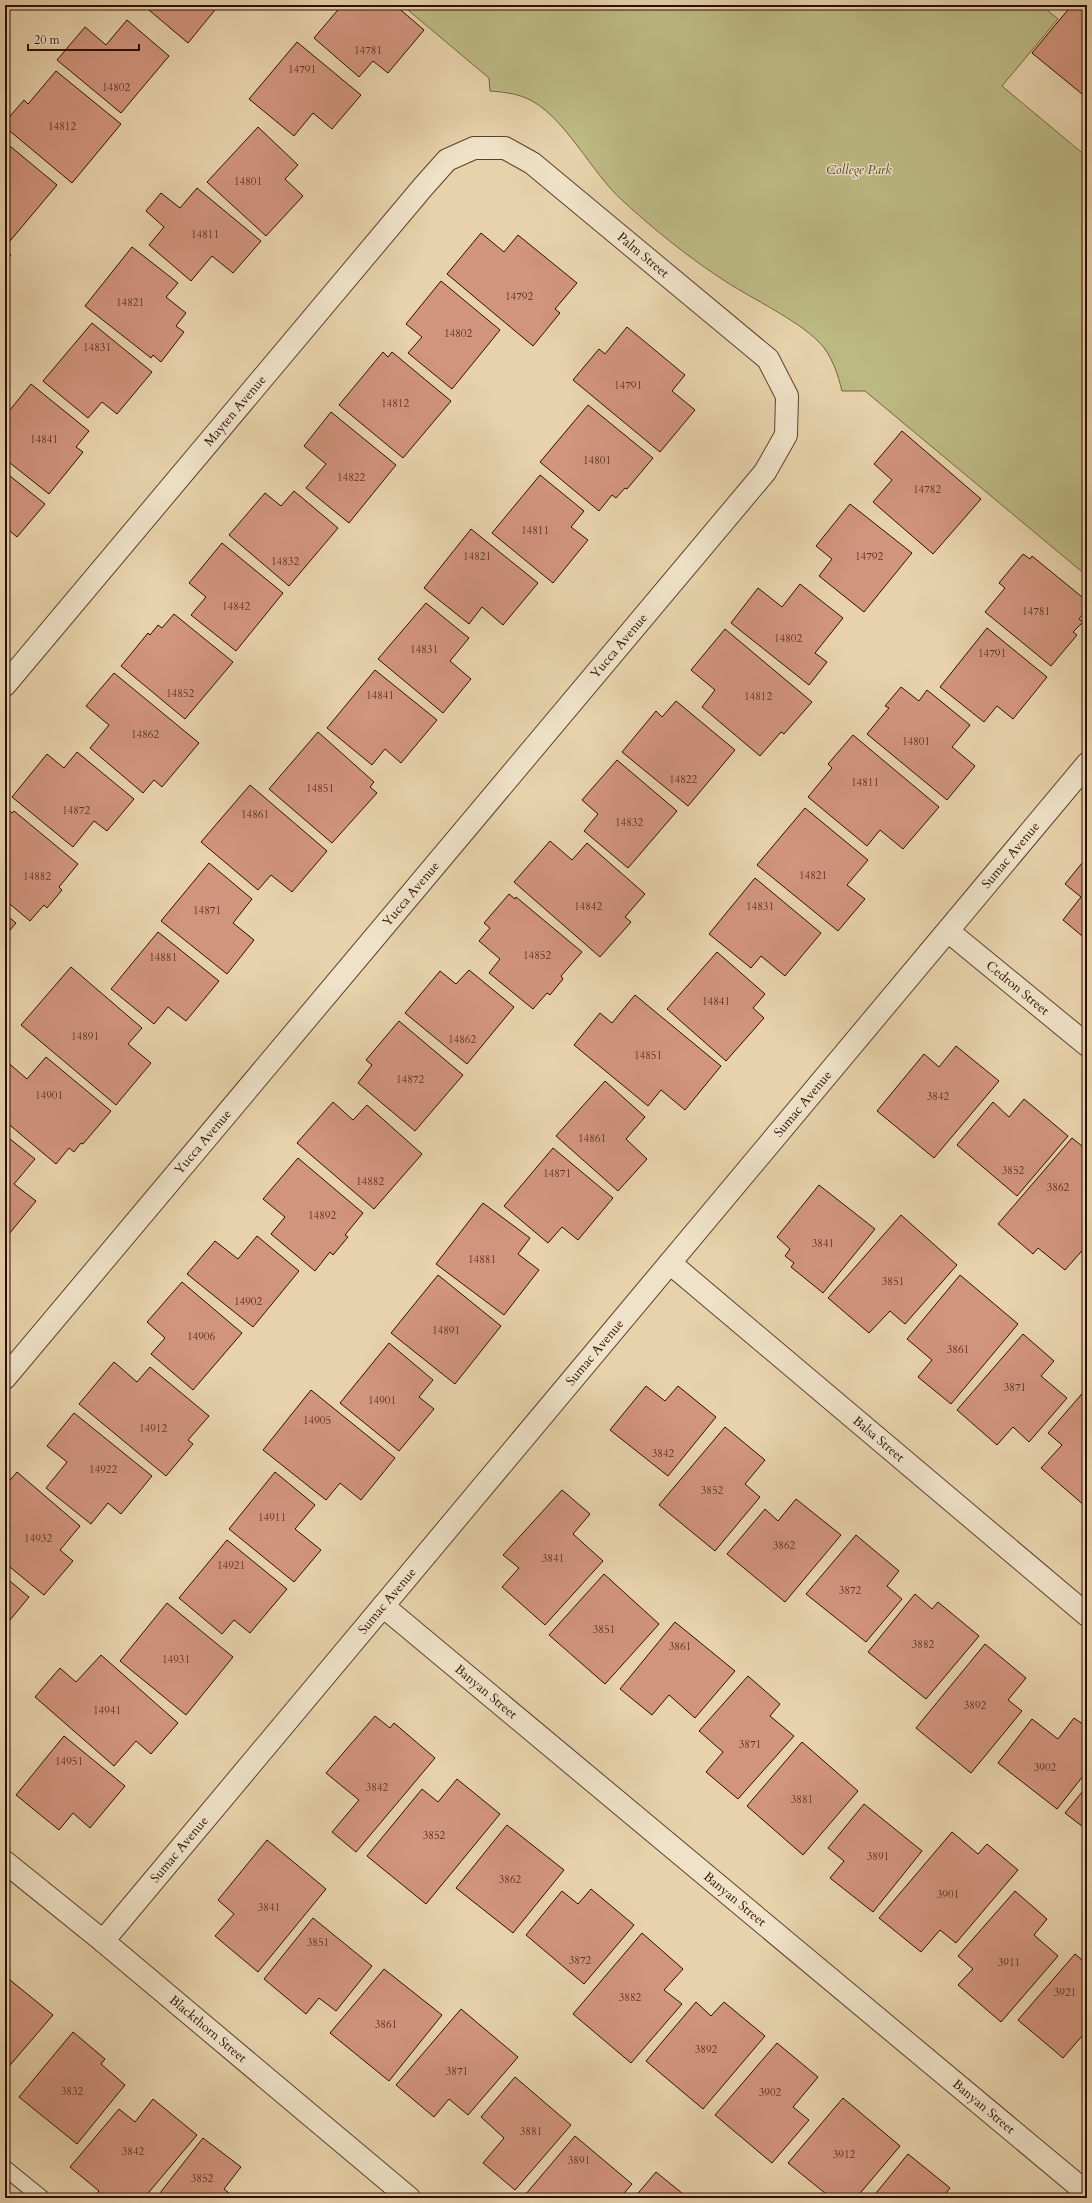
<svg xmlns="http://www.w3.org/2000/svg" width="1092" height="2203" viewBox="0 0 1092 2203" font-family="Cardo,serif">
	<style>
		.green { fill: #bdba84; stroke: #766442 }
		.building { fill: #d1947d; stroke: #2f0f01 }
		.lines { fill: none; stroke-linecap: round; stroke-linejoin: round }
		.service-casing { stroke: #5d402c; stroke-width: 17 }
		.minor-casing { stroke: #5d402c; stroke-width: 24 }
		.tertiary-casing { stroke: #5d402c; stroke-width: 24 }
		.service { stroke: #efe2c8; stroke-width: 15 }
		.minor { stroke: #efe2c8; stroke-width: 22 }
		.tertiary { stroke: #efe2c8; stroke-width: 22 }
		.labels { text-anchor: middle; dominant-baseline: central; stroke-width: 3; stroke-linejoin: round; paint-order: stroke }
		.number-label { font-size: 11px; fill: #583020 }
		.park-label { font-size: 13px; font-style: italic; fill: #5a4228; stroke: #efe2c8 }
		.street-label { font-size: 13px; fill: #2f0f01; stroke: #efe2c8 }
	</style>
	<rect width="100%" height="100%" fill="#e7d2ab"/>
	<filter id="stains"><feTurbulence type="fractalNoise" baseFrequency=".005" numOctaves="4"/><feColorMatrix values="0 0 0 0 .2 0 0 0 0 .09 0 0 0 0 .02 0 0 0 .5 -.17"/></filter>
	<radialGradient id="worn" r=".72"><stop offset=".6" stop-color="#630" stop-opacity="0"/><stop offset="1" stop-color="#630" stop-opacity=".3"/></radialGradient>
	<path class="green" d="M 402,5 L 1041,5 L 1058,19 L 1002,86 L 1087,157 L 1087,576 L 865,391 L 842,391 C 838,375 832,355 819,342 C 796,319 754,300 725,281 C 692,260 652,228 623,201 C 592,174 563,113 526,98 C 514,93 502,92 490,91 L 489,78 Z"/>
	<path class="building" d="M 143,5 L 219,5 L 188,43 Z
		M 342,5 L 395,5 L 424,30 L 388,73 L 373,61 L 359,77 L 314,38 Z
		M 1072,5 L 1087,5 L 1087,98 L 1032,53 Z
		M 127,20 L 169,56 L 121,113 L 57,60 L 85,27 L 106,45 Z
		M 297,42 L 361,95 L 332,129 L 313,113 L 294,136 L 249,99 Z
		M 56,71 L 121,124 L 72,183 L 5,127 L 5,122 L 24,100 L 28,104 Z
		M 258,127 L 298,165 L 285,179 L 303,196 L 266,236 L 207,182 Z
		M 5,142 L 57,185 L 10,241 L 5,237 Z
		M 197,188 L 261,241 L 233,273 L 212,256 L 191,281 L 149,245 L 164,227 L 146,211 L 161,193 L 180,208 Z
		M 481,233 L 504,252 L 518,235 L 577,283 L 555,309 L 560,313 L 533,346 L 447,274 Z
		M 132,247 L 178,283 L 166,297 L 186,313 L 176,326 L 184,332 L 161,362 L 153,355 L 151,358 L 85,306 Z
		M 5,250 L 11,255 L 5,262 Z
		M 441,281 L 500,330 L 452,389 L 408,353 L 422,337 L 406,324 Z
		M 92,323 L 152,372 L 117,414 L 102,402 L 88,418 L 43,381 Z
		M 627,327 L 685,375 L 672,391 L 695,410 L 660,452 L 573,380 L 599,349 L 605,354 Z
		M 383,352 L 388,357 L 392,352 L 451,401 L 403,458 L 339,405 Z
		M 31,384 L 89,431 L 76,447 L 83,452 L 49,494 L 5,459 L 5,416 Z
		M 588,405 L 653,458 L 627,489 L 625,488 L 616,498 L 612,495 L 599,511 L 540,462 Z
		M 331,412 L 396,465 L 349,523 L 306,488 L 326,464 L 304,446 Z
		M 902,431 L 981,499 L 933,554 L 873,502 L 892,480 L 874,464 Z
		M 5,472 L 45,504 L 17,537 L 5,527 Z
		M 540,475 L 584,511 L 571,527 L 588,540 L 553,583 L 492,533 Z
		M 294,491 L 338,528 L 289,586 L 229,535 L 265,493 L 281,506 Z
		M 850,504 L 912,553 L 864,612 L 819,576 L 832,559 L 816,546 Z
		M 471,529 L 538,583 L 503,625 L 482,607 L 469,624 L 424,588 Z
		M 222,543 L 283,593 L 236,651 L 191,615 L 206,597 L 189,583 Z
		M 1023,554 L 1030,559 L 1032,556 L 1087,601 L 1087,609 L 1079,619 L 1083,622 L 1073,632 L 1077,635 L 1051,666 L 985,612 L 1005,588 L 999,583 Z
		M 800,584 L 843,618 L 815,653 L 827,662 L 809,685 L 731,623 L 758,588 L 782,607 Z
		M 426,603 L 469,638 L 450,661 L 471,679 L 443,713 L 378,659 Z
		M 174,614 L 233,662 L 185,719 L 121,666 L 148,633 L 150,635 L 158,625 L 162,628 Z
		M 987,628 L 1047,677 L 1013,719 L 997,706 L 984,722 L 940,687 Z
		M 725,629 L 812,702 L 784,734 L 781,732 L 760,756 L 702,707 L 715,690 L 691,670 Z
		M 375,670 L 437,720 L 401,763 L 385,749 L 372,765 L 327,728 Z
		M 114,673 L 199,743 L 162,787 L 154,780 L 143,793 L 90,748 L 109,725 L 86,706 Z
		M 901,687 L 919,701 L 927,690 L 970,725 L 952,747 L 975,766 L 947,800 L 867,734 L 889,708 L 885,706 Z
		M 676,701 L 735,750 L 688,806 L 622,752 L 656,711 L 662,717 Z
		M 318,732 L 374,782 L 370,787 L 377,793 L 332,843 L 269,789 Z
		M 853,735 L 939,807 L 903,849 L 880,830 L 867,846 L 808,797 L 832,768 L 828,764 Z
		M 77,752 L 134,799 L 107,831 L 94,821 L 73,847 L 12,797 L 47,754 L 64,768 Z
		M 617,760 L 677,811 L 628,868 L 584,831 L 598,814 L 582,800 Z
		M 250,785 L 327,851 L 292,892 L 271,875 L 258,890 L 201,842 Z
		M 6,808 L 12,813 L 14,811 L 78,864 L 59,887 L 62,890 L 47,908 L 44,905 L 30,921 L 5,900 Z
		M 805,808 L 868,860 L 847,885 L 865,899 L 838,931 L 757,865 Z
		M 550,841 L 572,860 L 587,843 L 645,894 L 625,917 L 631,922 L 600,957 L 514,882 Z
		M 1087,857 L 1087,940 L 1063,920 L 1081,897 L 1065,884 Z
		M 209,863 L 252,899 L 233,923 L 254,940 L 227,974 L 161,921 Z
		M 755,878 L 821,933 L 785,976 L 761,956 L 751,968 L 709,934 Z
		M 509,894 L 515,899 L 516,897 L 582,952 L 561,976 L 563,979 L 550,995 L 547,993 L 533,1009 L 489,973 L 500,959 L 479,941 L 490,928 L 484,923 Z
		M 5,914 L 16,923 L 5,936 Z
		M 158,932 L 219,981 L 186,1021 L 168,1007 L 154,1024 L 111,989 Z
		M 717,952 L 765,994 L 753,1008 L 764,1018 L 726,1061 L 667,1009 Z
		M 71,967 L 142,1028 L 128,1044 L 151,1063 L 116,1105 L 21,1025 Z
		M 469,970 L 514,1007 L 467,1064 L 405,1013 L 440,971 L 456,984 Z
		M 635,995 L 721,1066 L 685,1110 L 661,1090 L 648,1106 L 574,1045 L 600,1013 L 612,1023 Z
		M 399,1021 L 463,1075 L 415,1131 L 358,1083 L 372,1065 L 366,1060 Z
		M 956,1046 L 999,1081 L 934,1158 L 877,1111 L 924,1054 L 939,1067 Z
		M 46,1057 L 111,1111 L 83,1144 L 81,1143 L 74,1152 L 69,1148 L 56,1164 L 5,1121 L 5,1060 L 27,1079 Z
		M 605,1081 L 645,1117 L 626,1139 L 647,1159 L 618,1191 L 556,1136 Z
		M 1024,1099 L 1068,1136 L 1017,1196 L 957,1145 L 993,1102 L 1009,1117 Z
		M 333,1102 L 353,1120 L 367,1105 L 422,1154 L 374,1209 L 297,1143 Z
		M 5,1135 L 35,1159 L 14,1184 L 36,1201 L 9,1234 L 5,1231 Z
		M 1072,1138 L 1087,1150 L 1087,1245 L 1065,1270 L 1038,1248 L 1033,1254 L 998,1224 Z
		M 553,1148 L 613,1198 L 578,1240 L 562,1227 L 548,1243 L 504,1206 Z
		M 298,1158 L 363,1213 L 345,1235 L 348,1237 L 333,1255 L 330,1252 L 315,1271 L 271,1234 L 285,1217 L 263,1199 Z
		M 819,1185 L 875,1229 L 823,1293 L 791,1267 L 794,1263 L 785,1256 L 790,1249 L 777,1237 Z
		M 483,1203 L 530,1238 L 518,1254 L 539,1270 L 504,1315 L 436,1264 Z
		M 901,1215 L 957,1265 L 905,1324 L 890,1311 L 869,1333 L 828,1298 Z
		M 257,1236 L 299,1271 L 253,1327 L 187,1274 L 215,1241 L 238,1259 Z
		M 438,1275 L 501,1326 L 455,1384 L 391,1333 Z
		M 960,1275 L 1018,1324 L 951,1404 L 918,1377 L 932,1360 L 907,1339 Z
		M 182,1282 L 242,1333 L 193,1390 L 151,1354 L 165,1338 L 147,1322 Z
		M 1023,1334 L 1054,1361 L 1041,1376 L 1067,1398 L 1029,1442 L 1013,1427 L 997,1445 L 957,1410 Z
		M 389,1343 L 433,1380 L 419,1397 L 434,1409 L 399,1451 L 340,1403 Z
		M 114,1362 L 137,1382 L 150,1367 L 209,1416 L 188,1440 L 193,1444 L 166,1476 L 79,1404 Z
		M 646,1386 L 665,1401 L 678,1386 L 716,1417 L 668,1476 L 610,1430 Z
		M 1087,1388 L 1087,1504 L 1085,1506 L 1041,1468 L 1062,1445 L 1048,1433 Z
		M 311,1390 L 395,1458 L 361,1500 L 340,1483 L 326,1500 L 263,1450 Z
		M 74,1413 L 152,1476 L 121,1514 L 108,1503 L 91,1524 L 46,1488 L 67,1462 L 47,1446 Z
		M 725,1427 L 765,1460 L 745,1484 L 760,1497 L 715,1551 L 659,1505 Z
		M 17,1472 L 80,1526 L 60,1550 L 73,1561 L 44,1595 L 5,1563 L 5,1486 Z
		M 275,1472 L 315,1505 L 295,1529 L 321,1550 L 294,1582 L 229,1529 Z
		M 562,1490 L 590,1514 L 573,1534 L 603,1561 L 545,1625 L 502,1587 L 519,1568 L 503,1555 Z
		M 796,1499 L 841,1535 L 785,1602 L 727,1554 L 765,1509 L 778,1521 Z
		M 856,1535 L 899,1571 L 887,1586 L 902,1599 L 866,1642 L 806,1594 Z
		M 227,1540 L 287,1589 L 250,1633 L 234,1620 L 222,1634 L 179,1598 Z
		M 604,1574 L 659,1624 L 605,1684 L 549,1635 Z
		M 5,1577 L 29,1597 L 5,1626 Z
		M 915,1594 L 932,1609 L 938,1602 L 979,1636 L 926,1699 L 868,1652 Z
		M 167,1603 L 233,1657 L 186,1715 L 120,1661 Z
		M 675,1622 L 735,1671 L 695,1718 L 669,1695 L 652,1715 L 620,1689 Z
		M 985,1644 L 1026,1678 L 1008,1700 L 1022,1711 L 971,1773 L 916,1728 Z
		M 101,1655 L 178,1723 L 151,1754 L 136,1741 L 114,1766 L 35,1697 L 60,1668 L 76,1682 Z
		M 748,1676 L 780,1704 L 770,1716 L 794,1736 L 738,1799 L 706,1772 L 723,1752 L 699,1731 Z
		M 375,1716 L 390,1728 L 394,1723 L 435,1758 L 356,1852 L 332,1832 L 359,1800 L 326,1773 Z
		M 1074,1718 L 1087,1727 L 1087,1771 L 1057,1809 L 998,1763 L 1032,1719 L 1058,1739 Z
		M 64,1736 L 125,1786 L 90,1828 L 73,1813 L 59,1830 L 16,1795 Z
		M 802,1742 L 858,1791 L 803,1855 L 747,1806 Z
		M 457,1779 L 500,1814 L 426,1904 L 367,1856 L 422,1789 L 438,1802 Z
		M 1087,1786 L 1087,1830 L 1065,1813 Z
		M 864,1804 L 922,1851 L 873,1912 L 830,1878 L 844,1861 L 828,1848 Z
		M 507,1825 L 564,1870 L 513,1933 L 456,1888 Z
		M 952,1832 L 978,1854 L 987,1844 L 1018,1870 L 956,1943 L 940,1930 L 921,1952 L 879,1918 Z
		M 267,1840 L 326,1889 L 258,1972 L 215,1936 L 234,1914 L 218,1900 Z
		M 591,1889 L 634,1925 L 584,1984 L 526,1935 L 562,1891 L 578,1904 Z
		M 1015,1891 L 1047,1919 L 1034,1935 L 1058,1956 L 1001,2022 L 958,1985 L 973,1969 L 958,1956 Z
		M 313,1918 L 372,1966 L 336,2011 L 319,1998 L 306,2014 L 264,1979 Z
		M 642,1933 L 683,1969 L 664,1990 L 682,2004 L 631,2063 L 573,2014 Z
		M 1075,1954 L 1087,1964 L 1087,2040 L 1082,2036 L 1063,2058 L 1018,2020 Z
		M 384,1969 L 442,2015 L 389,2081 L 330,2033 Z
		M 10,1980 L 53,2015 L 5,2071 L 5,1986 Z
		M 696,2002 L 711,2016 L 724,2002 L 765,2036 L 703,2109 L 646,2061 Z
		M 461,2009 L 518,2057 L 468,2115 L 449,2099 L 434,2117 L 396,2085 Z
		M 73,2032 L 105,2059 L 101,2064 L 125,2085 L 77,2144 L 19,2097 Z
		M 777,2043 L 818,2077 L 793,2107 L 809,2120 L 772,2163 L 715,2115 Z
		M 515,2077 L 571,2125 L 515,2190 L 483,2163 L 504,2138 L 481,2117 Z
		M 843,2098 L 900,2146 L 856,2198 L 831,2198 L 788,2163 Z
		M 153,2099 L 197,2135 L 144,2198 L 97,2198 L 94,2196 L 99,2191 L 70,2167 L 119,2109 L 135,2122 Z
		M 575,2136 L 632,2184 L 620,2198 L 529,2198 L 525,2195 Z
		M 203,2138 L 241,2167 L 224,2189 L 235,2198 L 156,2198 Z
		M 908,2154 L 950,2188 L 942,2198 L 872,2198 Z
		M 656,2172 L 688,2198 L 634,2198 Z"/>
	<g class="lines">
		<defs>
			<path id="service" d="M 5,2168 L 42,2198"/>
			<g id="minor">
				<path id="s1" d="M 5,685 L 423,187 L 447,160 L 474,148 L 505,148 L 532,163 L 768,359 L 787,396 L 786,435 L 765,472 L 5,1378"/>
				<path id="s2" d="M 948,931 L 1087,1045"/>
				<path id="s3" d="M 670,1263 L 1087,1615"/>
				<path id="s4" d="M 383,1606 L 1087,2193"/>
				<path id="s5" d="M 103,1941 L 409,2198"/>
			</g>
			<g id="tertiary">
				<path id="s6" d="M 5,1862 L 103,1941 L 1087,764"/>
			</g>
		</defs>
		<use href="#service" class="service-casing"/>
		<use href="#minor" class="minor-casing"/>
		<use href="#tertiary" class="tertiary-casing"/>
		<use href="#service" class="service"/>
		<use href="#minor" class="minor"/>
		<use href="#tertiary" class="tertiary"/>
	</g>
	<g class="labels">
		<g class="number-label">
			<text x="368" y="50">14781</text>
			<text x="302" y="69">14791</text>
			<text x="116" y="87">14802</text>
			<text x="62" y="126">14812</text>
			<text x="248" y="181">14801</text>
			<text x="205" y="234">14811</text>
			<text x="519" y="296">14792</text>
			<text x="130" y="302">14821</text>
			<text x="458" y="333">14802</text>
			<text x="97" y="347">14831</text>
			<text x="628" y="385">14791</text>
			<text x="395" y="403">14812</text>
			<text x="44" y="439">14841</text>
			<text x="597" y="460">14801</text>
			<text x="351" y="477">14822</text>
			<text x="927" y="489">14782</text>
			<text x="535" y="530">14811</text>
			<text x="477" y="556">14821</text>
			<text x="869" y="556">14792</text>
			<text x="285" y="561">14832</text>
			<text x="236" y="606">14842</text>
			<text x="1036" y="611">14781</text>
			<text x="788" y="638">14802</text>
			<text x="424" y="649">14831</text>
			<text x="992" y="653">14791</text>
			<text x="180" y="693">14852</text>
			<text x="380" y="695">14841</text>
			<text x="758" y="696">14812</text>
			<text x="145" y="734">14862</text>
			<text x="916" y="741">14801</text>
			<text x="683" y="779">14822</text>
			<text x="865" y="782">14811</text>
			<text x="320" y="788">14851</text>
			<text x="76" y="810">14872</text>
			<text x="255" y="814">14861</text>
			<text x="629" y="822">14832</text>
			<text x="813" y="875">14821</text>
			<text x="37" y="876">14882</text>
			<text x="588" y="906">14842</text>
			<text x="760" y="906">14831</text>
			<text x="207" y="910">14871</text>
			<text x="537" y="955">14852</text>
			<text x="163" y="957">14881</text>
			<text x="716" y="1001">14841</text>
			<text x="85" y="1036">14891</text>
			<text x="462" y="1039">14862</text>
			<text x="648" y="1055">14851</text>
			<text x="410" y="1079">14872</text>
			<text x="49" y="1095">14901</text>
			<text x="938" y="1096">3842</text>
			<text x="592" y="1138">14861</text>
			<text x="1013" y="1170">3852</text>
			<text x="557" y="1173">14871</text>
			<text x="370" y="1181">14882</text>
			<text x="1058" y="1187">3862</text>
			<text x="322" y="1215">14892</text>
			<text x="823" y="1243">3841</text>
			<text x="482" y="1259">14881</text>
			<text x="893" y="1281">3851</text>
			<text x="248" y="1301">14902</text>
			<text x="446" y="1330">14891</text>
			<text x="201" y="1336">14906</text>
			<text x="958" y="1349">3861</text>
			<text x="1015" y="1387">3871</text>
			<text x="382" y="1400">14901</text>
			<text x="317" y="1420">14905</text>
			<text x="153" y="1428">14912</text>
			<text x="663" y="1453">3842</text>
			<text x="103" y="1469">14922</text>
			<text x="712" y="1490">3852</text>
			<text x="272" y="1517">14911</text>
			<text x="38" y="1538">14932</text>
			<text x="784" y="1545">3862</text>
			<text x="553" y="1558">3841</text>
			<text x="231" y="1565">14921</text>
			<text x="850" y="1590">3872</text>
			<text x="604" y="1629">3851</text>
			<text x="923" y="1644">3882</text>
			<text x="680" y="1646">3861</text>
			<text x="176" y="1659">14931</text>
			<text x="975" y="1705">3892</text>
			<text x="107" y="1710">14941</text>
			<text x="750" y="1744">3871</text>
			<text x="69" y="1761">14951</text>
			<text x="1045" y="1767">3902</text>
			<text x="377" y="1787">3842</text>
			<text x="802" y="1799">3881</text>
			<text x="434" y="1835">3852</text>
			<text x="878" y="1856">3891</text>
			<text x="510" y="1879">3862</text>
			<text x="948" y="1894">3901</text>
			<text x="269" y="1907">3841</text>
			<text x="318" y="1942">3851</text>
			<text x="580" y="1960">3872</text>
			<text x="1009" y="1962">3911</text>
			<text x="1065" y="1992">3921</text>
			<text x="630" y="1997">3882</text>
			<text x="386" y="2024">3861</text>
			<text x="706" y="2049">3892</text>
			<text x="457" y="2071">3871</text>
			<text x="72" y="2091">3832</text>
			<text x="770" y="2092">3902</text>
			<text x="531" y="2131">3881</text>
			<text x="133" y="2151">3842</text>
			<text x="844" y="2154">3912</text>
			<text x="579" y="2160">3891</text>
			<text x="202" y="2178">3852</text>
		</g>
		<g class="park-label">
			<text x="859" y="170">College Park</text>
		</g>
		<g class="street-label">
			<text stroke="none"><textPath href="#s1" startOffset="922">Palm Street</textPath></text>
			<text stroke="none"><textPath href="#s1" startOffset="358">Mayten Avenue</textPath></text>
			<text transform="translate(619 646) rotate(-50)">Yucca Avenue</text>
			<text stroke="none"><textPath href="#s6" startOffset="1541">Sumac Avenue</textPath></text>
			<text transform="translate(411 894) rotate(-50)">Yucca Avenue</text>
			<text stroke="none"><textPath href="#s2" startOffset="90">Cedron Street</textPath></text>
			<text stroke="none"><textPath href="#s6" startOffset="1217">Sumac Avenue</textPath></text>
			<text transform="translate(203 1142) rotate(-50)">Yucca Avenue</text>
			<text stroke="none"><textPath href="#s6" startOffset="893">Sumac Avenue</textPath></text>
			<text stroke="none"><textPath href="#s3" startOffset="273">Balsa Street</textPath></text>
			<text stroke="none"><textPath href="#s6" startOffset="569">Sumac Avenue</textPath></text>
			<text stroke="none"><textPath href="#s4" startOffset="134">Banyan Street</textPath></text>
			<text stroke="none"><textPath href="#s6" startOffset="245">Sumac Avenue</textPath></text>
			<text stroke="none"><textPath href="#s4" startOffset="458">Banyan Street</textPath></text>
			<text stroke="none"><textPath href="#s5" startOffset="137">Blackthorn Street</textPath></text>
			<text stroke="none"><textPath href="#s4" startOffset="782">Banyan Street</textPath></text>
		</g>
	</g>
	<rect width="1092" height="2203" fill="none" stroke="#e7d2ab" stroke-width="20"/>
	<rect x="6" y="6" width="1080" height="2191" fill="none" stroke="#2f0f01" stroke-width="2"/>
	<rect x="10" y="10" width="1072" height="2183" fill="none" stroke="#2f0f01"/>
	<path d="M28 44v6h111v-6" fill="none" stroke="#2f0f01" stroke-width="2"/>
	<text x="34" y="44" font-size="12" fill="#2f0f01" stroke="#efe2c8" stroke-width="3" paint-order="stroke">20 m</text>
	<rect width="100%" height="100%" filter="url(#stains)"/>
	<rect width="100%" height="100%" fill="url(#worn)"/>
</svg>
